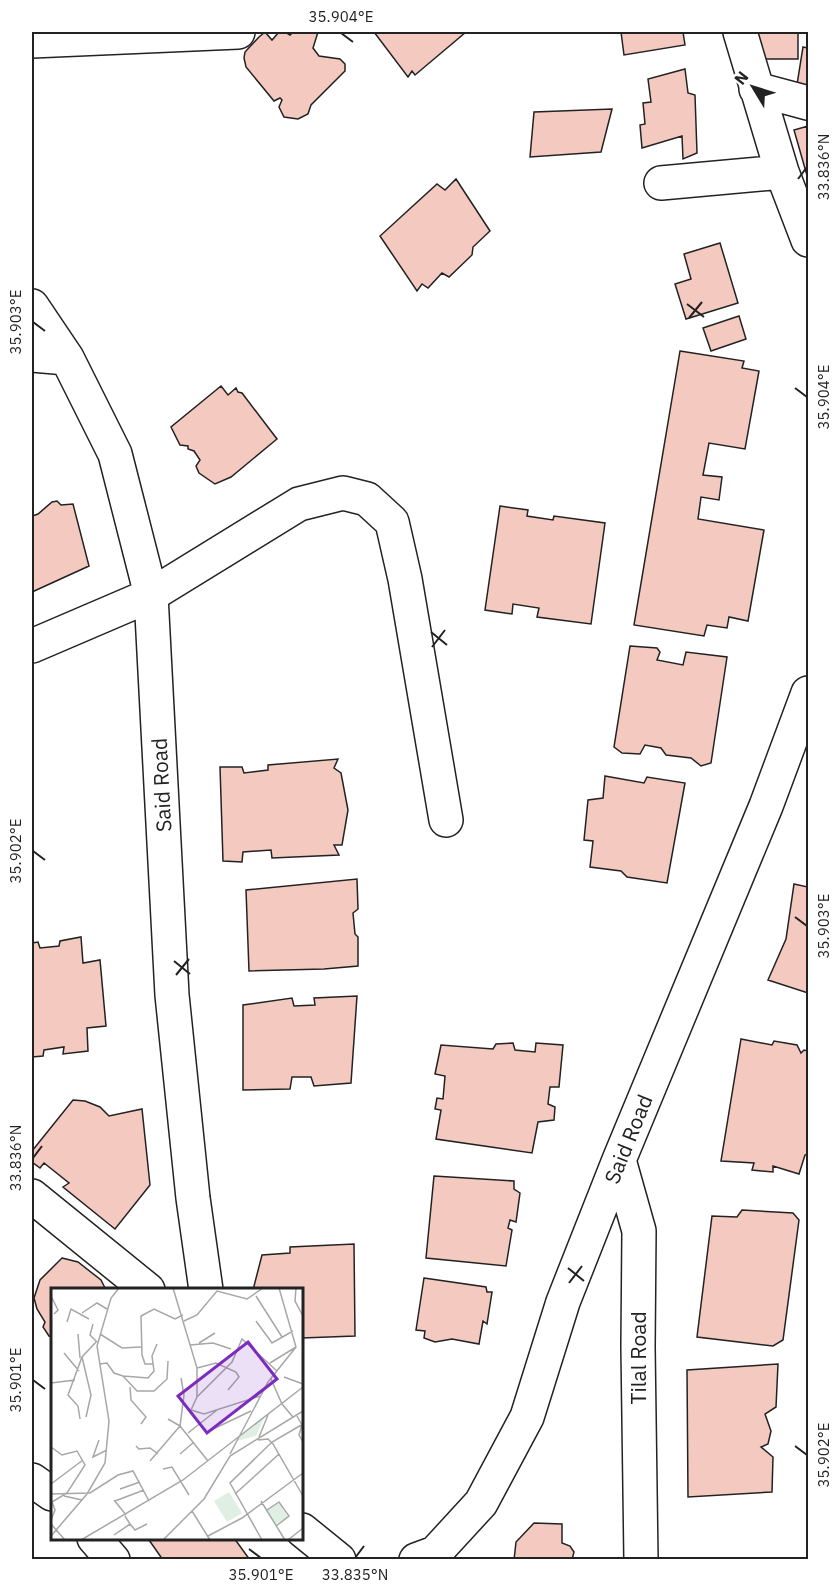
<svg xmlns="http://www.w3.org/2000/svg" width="840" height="1591" viewBox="0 0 840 1591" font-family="'IBM Plex Sans',sans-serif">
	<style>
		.building { fill: #f3c9c0; stroke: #222; stroke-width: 1.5 }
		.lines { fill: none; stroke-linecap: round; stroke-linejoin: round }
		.minor-casing { stroke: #222; stroke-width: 36 }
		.minor { stroke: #fff; stroke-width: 33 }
		.ticks { fill: none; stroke: #222; stroke-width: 2 }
		.labels { text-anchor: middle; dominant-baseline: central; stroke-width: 4.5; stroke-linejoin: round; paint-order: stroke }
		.street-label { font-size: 21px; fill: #222; stroke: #fff }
		.inset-road { fill: none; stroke: #a7a7a7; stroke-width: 1.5 }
		.view { fill: #7b2cbf; fill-opacity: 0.15; stroke: #7b2cbf; stroke-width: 3 }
		.inset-edge { fill: none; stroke: #222; stroke-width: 3 }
		.neatline { fill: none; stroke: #222; stroke-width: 2 }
		.ticks-label { font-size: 15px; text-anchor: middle; fill: #222 }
	</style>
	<rect width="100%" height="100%" fill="#fff"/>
	<path class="building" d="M 265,32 L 272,40 L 279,32 L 285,32 L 290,35 L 293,32 L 318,32 L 313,48 L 319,56 L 340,59 L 345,64 L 345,71 L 311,105 L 308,114 L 298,119 L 284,117 L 279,107 L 282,100 L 280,98 L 274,101 L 246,67 L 244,58 L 245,52 L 259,37 Z
		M 374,32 L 466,32 L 415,75 L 412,71 L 408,77 Z
		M 621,32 L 683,32 L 685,45 L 624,55 Z
		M 752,32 L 798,32 L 798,59 L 752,59 Z
		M 803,47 L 808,48 L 808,93 L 796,91 Z
		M 685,69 L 688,93 L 695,95 L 697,153 L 683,159 L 682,136 L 642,148 L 640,125 L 645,124 L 643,103 L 651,102 L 648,79 Z
		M 612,109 L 601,152 L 530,157 L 534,112 Z
		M 808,126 L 808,179 L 794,130 Z
		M 456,179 L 490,231 L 473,247 L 472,255 L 449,277 L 442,273 L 428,288 L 422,284 L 417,291 L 380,236 L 437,184 L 445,190 Z
		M 720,243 L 738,303 L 686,319 L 675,284 L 691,279 L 684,254 Z
		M 739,316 L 746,339 L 711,351 L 703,328 Z
		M 680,351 L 744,361 L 742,368 L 759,371 L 745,449 L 709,443 L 703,475 L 722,477 L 719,500 L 701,497 L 698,519 L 764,530 L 748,621 L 729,617 L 727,628 L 707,625 L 704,636 L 634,625 Z
		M 221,386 L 228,395 L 236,388 L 238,392 L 242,393 L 277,439 L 231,477 L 215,484 L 199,473 L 196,466 L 200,460 L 194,451 L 188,449 L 188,446 L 180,445 L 171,427 Z
		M 57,501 L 61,505 L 73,504 L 89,566 L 32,592 L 32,516 L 38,514 L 52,502 Z
		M 500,506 L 528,510 L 527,516 L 553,520 L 554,516 L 605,523 L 591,624 L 537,617 L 539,608 L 513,604 L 512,614 L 485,610 Z
		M 630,646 L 657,648 L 660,652 L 657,660 L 683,665 L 686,652 L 727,657 L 711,763 L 701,766 L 691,758 L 666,755 L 661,748 L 645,745 L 640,754 L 622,753 L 614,747 Z
		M 338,759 L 334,768 L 341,773 L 348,810 L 342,845 L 334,845 L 339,855 L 272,858 L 271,850 L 243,852 L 242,862 L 223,861 L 220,767 L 242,767 L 244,773 L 268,770 L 268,765 Z
		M 605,776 L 644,783 L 647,777 L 685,783 L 667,883 L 627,877 L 621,871 L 590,867 L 593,841 L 584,840 L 588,800 L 603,798 Z
		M 357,879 L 358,909 L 353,913 L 355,934 L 358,937 L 358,966 L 324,969 L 249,971 L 246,890 Z
		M 794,884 L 808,887 L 808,993 L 768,980 L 786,939 Z
		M 81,937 L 83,963 L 100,960 L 106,1026 L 87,1028 L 88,1051 L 63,1054 L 64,1047 L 44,1050 L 43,1056 L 32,1057 L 32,943 L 38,942 L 40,948 L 59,946 L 60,941 Z
		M 357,996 L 351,1083 L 314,1086 L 311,1077 L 292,1077 L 290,1089 L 243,1090 L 243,1005 L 292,998 L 294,1006 L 315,1005 L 314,998 Z
		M 741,1039 L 772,1045 L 774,1041 L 797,1045 L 801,1053 L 804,1050 L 808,1051 L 808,1154 L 805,1155 L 799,1174 L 773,1166 L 773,1172 L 752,1170 L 754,1163 L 721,1161 Z
		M 513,1043 L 515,1050 L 535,1052 L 536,1043 L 563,1045 L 559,1087 L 550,1087 L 548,1104 L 555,1107 L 554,1120 L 538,1122 L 532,1153 L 436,1139 L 441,1110 L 435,1109 L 437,1098 L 443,1099 L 445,1076 L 435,1074 L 441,1045 L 493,1049 L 496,1044 Z
		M 73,1100 L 85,1101 L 100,1107 L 109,1116 L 142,1109 L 150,1185 L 115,1229 L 63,1187 L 69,1183 L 44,1163 L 40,1168 L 32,1162 L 32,1151 Z
		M 434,1176 L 514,1181 L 514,1189 L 520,1193 L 516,1222 L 510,1220 L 508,1228 L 512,1230 L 506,1266 L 426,1258 Z
		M 742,1210 L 793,1213 L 799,1220 L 783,1340 L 773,1346 L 697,1337 L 712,1216 L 737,1217 Z
		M 354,1244 L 355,1336 L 302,1338 L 302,1290 L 253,1290 L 262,1255 L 290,1253 L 290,1247 Z
		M 62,1258 L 78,1262 L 101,1280 L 106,1290 L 52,1290 L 52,1337 L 49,1336 L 43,1327 L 45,1322 L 37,1309 L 34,1298 L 40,1280 Z
		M 424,1278 L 486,1287 L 487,1292 L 492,1292 L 487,1324 L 483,1321 L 479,1344 L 452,1339 L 435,1342 L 424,1338 L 425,1331 L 416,1330 Z
		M 778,1364 L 776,1407 L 765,1414 L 771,1431 L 768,1444 L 761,1447 L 773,1457 L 772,1492 L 688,1497 L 687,1370 Z
		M 534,1523 L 562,1524 L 562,1543 L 570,1546 L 574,1552 L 572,1560 L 514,1560 L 516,1542 Z
		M 151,1538 L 234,1538 L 250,1560 L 163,1560 L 149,1540 Z"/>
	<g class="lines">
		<defs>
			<path id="minor" d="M 740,32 L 782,172 L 808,240
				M 32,41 L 238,32
				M 756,89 L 808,103
				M 661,183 L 782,172
				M 32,306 L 67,358 L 115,454 L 151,595 L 172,995 L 193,1198 L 206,1290
				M 32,355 L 67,358
				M 32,646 L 151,595 L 299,504 L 343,493 L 367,499 L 392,522 L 405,579 L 446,820
				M 619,1160 L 639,1231 L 638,1347 L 641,1560
				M 32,1196 L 148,1290
				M 32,1480 L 52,1494
				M 302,1530 L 339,1560
				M 94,1538 L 113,1560
				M 416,1560 L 435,1553 L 481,1503 L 527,1417 L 563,1302 L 619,1160 L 766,806 L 808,693"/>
		</defs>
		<use href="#minor" class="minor-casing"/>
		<use href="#minor" class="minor"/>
	</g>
	<path class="ticks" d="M 341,33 L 353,42M 798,179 L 807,167M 687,304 L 704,317M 689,318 L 702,302M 33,322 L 45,331M 795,388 L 807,397M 431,632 L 447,645M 432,647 L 445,630M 33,851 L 45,860M 795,917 L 807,926M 174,961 L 190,974M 176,975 L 189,959M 33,1158 L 42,1146M 568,1268 L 584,1281M 569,1283 L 582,1266M 33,1380 L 45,1389M 795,1446 L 807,1455M 249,1549 L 261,1558M 355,1558 L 364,1546"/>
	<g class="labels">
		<g class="street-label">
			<text transform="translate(161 785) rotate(-93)">Said Road</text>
			<text transform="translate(628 1139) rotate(-68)">Said Road</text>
			<text transform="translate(638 1358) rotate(-90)">Tilal Road</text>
		</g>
	</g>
	<g transform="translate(51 1288)">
		<rect width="252" height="252" fill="#fff"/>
		<path d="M 213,130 L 205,148 L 186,153 L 189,148 ZM 178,204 L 191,225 L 176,234 L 163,213 ZM 228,215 L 237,229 L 225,236 L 216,222 Z" fill="#e0efe3"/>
		<path class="inset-road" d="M 122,0 L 146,80 L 146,109M 245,0 L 244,13 L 252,28M 0,8 L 7,22 L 3,26M 205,8 L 231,49M 31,25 L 46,15 L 56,21M 133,33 L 146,27 L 166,3 L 196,11 L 212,0M 205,33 L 221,55 L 242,43M 16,34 L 20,21 L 38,31M 42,36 L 39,47 L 45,53M 27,46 L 29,70M 49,46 L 71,60 L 90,59M 148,55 L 164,45M 139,57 L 162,55 L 180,61M 13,65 L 28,83M 31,69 L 40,107 L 35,129M 219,75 L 245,59M 49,76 L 56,75 L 63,85 L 72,88 L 97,90 L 103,83 L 101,68 L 106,56M 102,76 L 94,76 L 91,67 L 90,28 L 103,21 L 124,31 L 132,27M 146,80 L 165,75 L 185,84 L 188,89 L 177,102M 72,88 L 86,103 L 103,103 L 116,91 L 117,73M 233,89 L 252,96M 130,90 L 133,107 L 129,138 L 157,173M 220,91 L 231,116 L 242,129M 0,95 L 24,92M 79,99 L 80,112 L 95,129 L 90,136M 209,108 L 153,126 L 140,122 L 146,109 L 181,74 L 191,51 L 226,83M 246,128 L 251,137 L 248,147 L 252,154M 29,131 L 27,118 L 17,107 L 31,69 L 46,53M 158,143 L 200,123M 137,145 L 166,122M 208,149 L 217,127M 48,152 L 42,169 L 56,162M 207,152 L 217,151 L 222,156 L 252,208M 85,158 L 88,161 L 99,160 L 107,166M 0,159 L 11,167 L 26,163 L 34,177 L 16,205 L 1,214M 129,166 L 143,154M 179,166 L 217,94 L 245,59 L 228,0M 99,173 L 129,138 L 117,131M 112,181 L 121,179 L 138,207M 0,196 L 32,172M 69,201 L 89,194M 0,206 L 39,205 L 67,187 L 82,183 L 98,213M 184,206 L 228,166M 13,208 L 31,212M 63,212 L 75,227M 64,213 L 93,202M 210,213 L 234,252M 216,222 L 228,214 L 238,228 L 225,238M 141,223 L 159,252M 0,232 L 4,222 L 1,214M 0,236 L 14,252M 79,236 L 84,242 L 96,236M 63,247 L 79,236 L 74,228M 0,248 L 36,206 L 54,175 L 58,133 L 46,58 L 60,10 L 68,0M 157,248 L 191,230 L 252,185M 30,252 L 132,192 L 252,99M 112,252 L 153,211 L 179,168 L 252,123M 211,252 L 179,195 L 221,154 L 252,136M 237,252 L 252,240"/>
		<path class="view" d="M 197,54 L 226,91 L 156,145 L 127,108 Z"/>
		<rect width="252" height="252" class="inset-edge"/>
	</g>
	<rect width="840" height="1591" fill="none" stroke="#ffffff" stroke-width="66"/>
	<g transform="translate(753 87) rotate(308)" stroke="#ffffff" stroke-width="4.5" paint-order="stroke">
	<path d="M0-4.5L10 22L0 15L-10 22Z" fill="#222222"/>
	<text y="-9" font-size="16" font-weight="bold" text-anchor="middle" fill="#222222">N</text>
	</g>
	<rect x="33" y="33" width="774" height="1525" class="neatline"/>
	<g class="ticks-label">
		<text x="341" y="22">35.904°E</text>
		<text transform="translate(824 167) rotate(-90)" y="5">33.836°N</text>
		<text transform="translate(16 322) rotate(-90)" y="5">35.903°E</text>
		<text transform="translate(824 397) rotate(-90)" y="5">35.904°E</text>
		<text transform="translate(16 851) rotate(-90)" y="5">35.902°E</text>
		<text transform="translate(824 926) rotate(-90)" y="5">35.903°E</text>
		<text transform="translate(16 1158) rotate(-90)" y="5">33.836°N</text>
		<text transform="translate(16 1380) rotate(-90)" y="5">35.901°E</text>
		<text transform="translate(824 1455) rotate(-90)" y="5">35.902°E</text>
		<text x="261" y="1580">35.901°E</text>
		<text x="355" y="1580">33.835°N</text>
	</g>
</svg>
